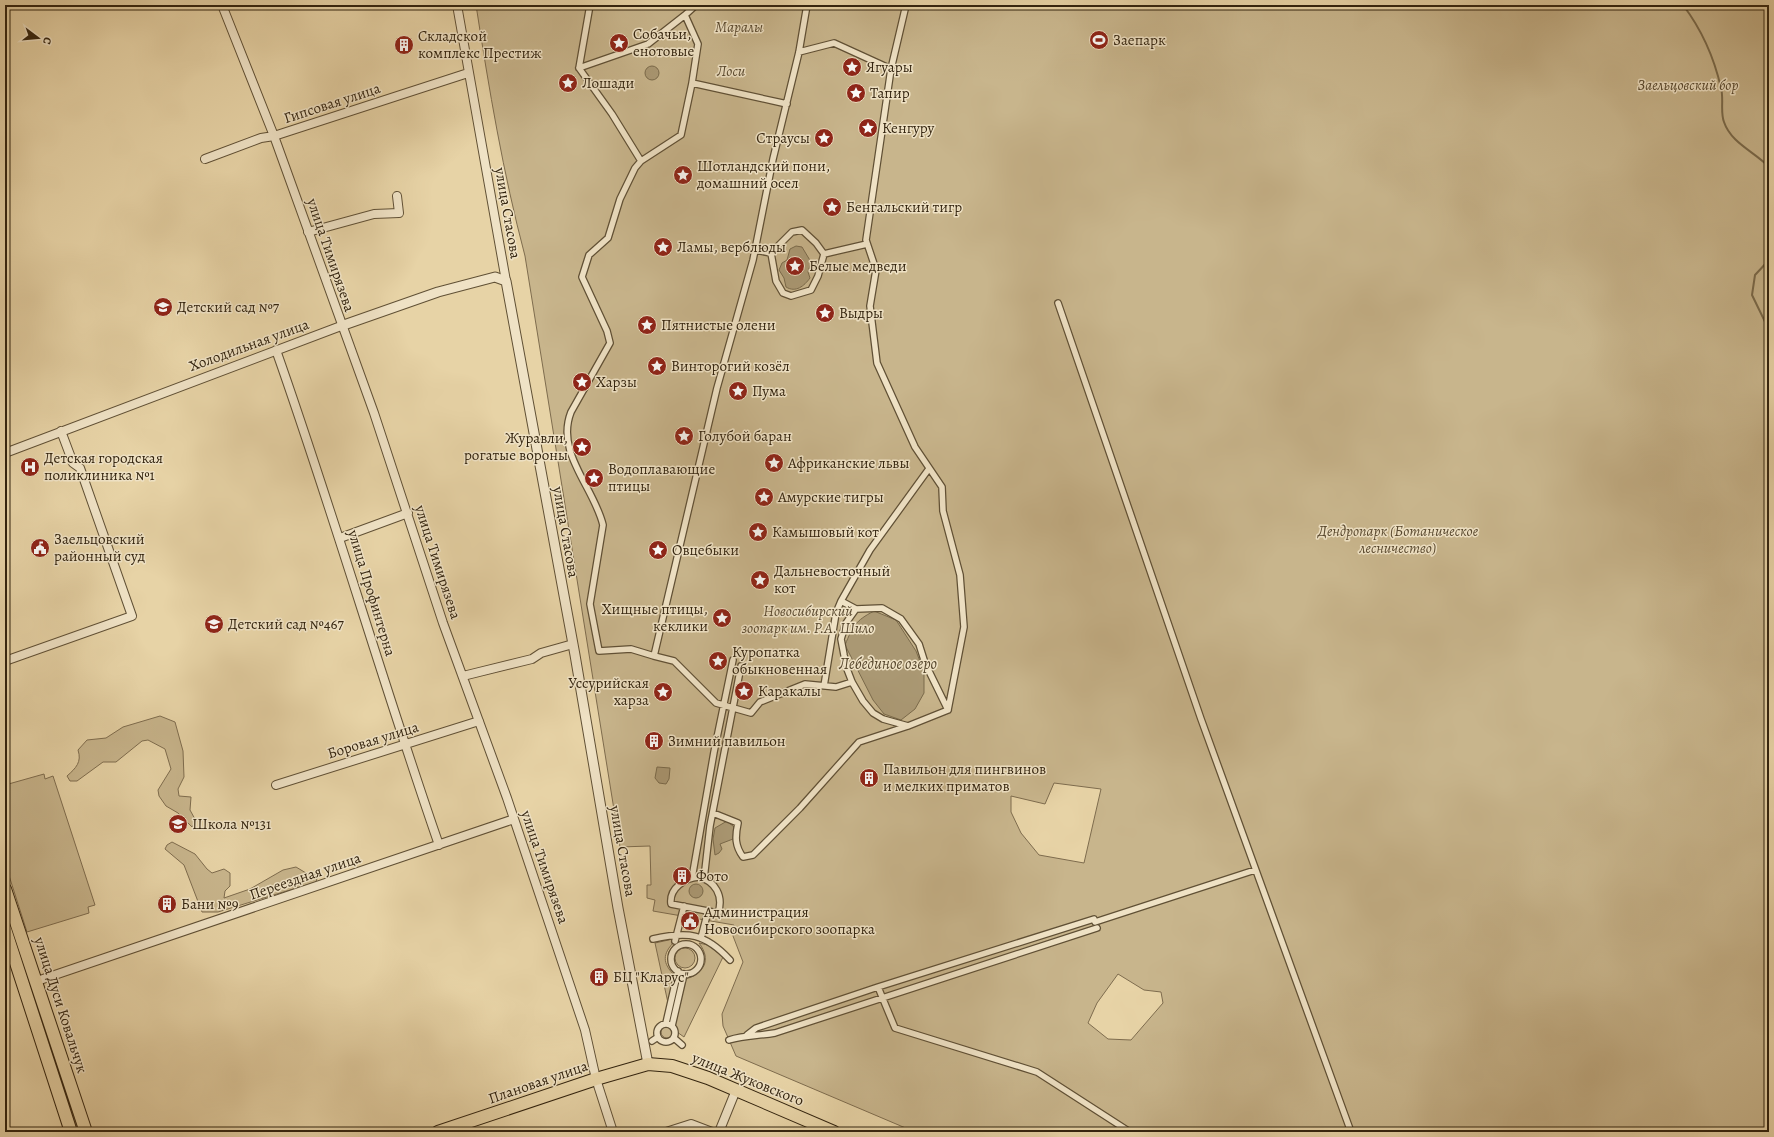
<svg xmlns="http://www.w3.org/2000/svg" width="1774" height="1137" viewBox="0 0 1774 1137" font-family="Alegreya,serif">
	<style>
		.green { fill: #c8b58c; stroke: #7e6c4e; fill-rule: evenodd }
		.water { fill: #aa9873; stroke: #7a6a4b }
		.lines { fill: none; stroke-linecap: round; stroke-linejoin: round }
		.stream { stroke: #7a6a4b; stroke-width: 2 }
		.pedestrian-casing { stroke: #605035; stroke-width: 8 }
		.minor-casing { stroke: #605035; stroke-width: 10 }
		.tertiary-casing { stroke: #605035; stroke-width: 11 }
		.primary-casing { stroke: #33240f; stroke-width: 14 }
		.pedestrian { stroke: #efe2c5; stroke-width: 5.5 }
		.minor { stroke: #efe2c5; stroke-width: 8 }
		.tertiary { stroke: #efe2c5; stroke-width: 9 }
		.primary { stroke: #e7d3a6; stroke-width: 12 }
		.labels { text-anchor: middle; dominant-baseline: central; stroke-width: 3; stroke-linejoin: round; paint-order: stroke }
		.park-label { font-size: 15px; font-style: italic; fill: #58482e; stroke: #efe2c5 }
		.poi-label { font-size: 15px; fill: #33240f; stroke: #efe2c5; text-anchor: start }
		.street-label { font-size: 15px; fill: #33240f; stroke: #efe2c5 }
		.water-label { font-size: 16px; font-style: italic; fill: #57472d; stroke: #efe2c5 }
	</style>
	<rect width="100%" height="100%" fill="#e7d3a6"/>
	<filter id="stains"><feTurbulence type="fractalNoise" baseFrequency=".005" numOctaves="4"/><feColorMatrix values="0 0 0 0 .2 0 0 0 0 .09 0 0 0 0 .02 0 0 0 .5 -.17"/></filter>
	<radialGradient id="worn" r=".72"><stop offset=".6" stop-color="#630" stop-opacity="0"/><stop offset="1" stop-color="#630" stop-opacity=".3"/></radialGradient>
	<path class="green" d="M 476,5 L 1769,5 L 1769,1132 L 915,1132 L 736,1056 L 723,1026 L 722,1014 L 743,962 L 733,936 L 734,925 L 653,911 L 655,900 L 647,898 L 647,885 L 651,885 L 650,846 L 620,847 L 525,256 C 503,173 489,89 476,5 ZM 1054,783 L 1101,789 L 1084,863 L 1039,855 L 1021,833 L 1011,812 L 1011,796 L 1045,804 ZM 1118,974 L 1144,990 L 1161,992 L 1163,1003 L 1131,1040 L 1108,1039 L 1088,1023 L 1097,1003 Z
		M 160,716 L 175,722 L 183,751 L 184,777 L 178,789 L 179,796 L 191,797 L 190,810 L 196,821 L 192,827 L 178,813 L 166,806 L 159,796 L 158,790 L 171,769 L 165,749 L 148,740 L 142,741 L 116,762 L 103,762 L 77,781 L 70,781 L 67,776 C 76,768 82,762 78,750 L 87,740 L 106,738 L 123,727 Z
		M 44,774 L 45,779 L 53,776 L 95,905 L 88,907 L 89,913 L 27,932 L 5,863 L 5,785 Z
		M 172,842 L 195,854 L 207,869 L 212,873 L 224,869 L 230,873 L 230,886 L 225,891 L 224,898 L 250,889 L 283,870 L 296,867 L 306,873 L 318,875 L 316,882 L 218,912 L 202,912 L 184,865 L 165,849 L 167,845 Z
		M 673,939 L 675,941 C 662,954 662,963 675,976 L 668,1003 L 655,943 Z
		M 699,943 L 708,945 L 723,957 L 684,1037 L 677,1032 L 675,1023 L 686,979 C 704,973 712,960 699,943 Z
		M675 958a10 10 0 1 1 20 0a10 10 0 1 1-20 0Z
		M661 1032a6 6 0 1 1 12 0a6 6 0 1 1-12 0Z"/>
	<path class="water" d="M645 73a7 7 0 1 1 14 0a7 7 0 1 1-14 0Z
		M 796,246 L 802,247 L 811,262 L 808,272 L 810,278 C 804,286 796,293 786,287 L 784,278 L 779,270 L 782,263 L 787,260 L 790,249 Z
		M 874,611 L 896,620 L 916,651 L 924,672 L 924,693 L 915,709 L 901,720 L 884,714 L 873,700 L 845,645 C 853,626 855,621 874,611 Z
		M 657,767 L 670,768 L 669,779 L 666,784 L 659,783 L 655,778 Z
		M 727,821 L 734,827 L 733,839 L 720,844 L 722,849 L 719,853 L 715,855 L 713,839 L 715,828 Z
		M689 891a7 7 0 1 1 14 0a7 7 0 1 1-14 0Z"/>
	<g class="lines">
		<path class="stream" d="M 1683,5 C 1702,30 1714,57 1721,88 C 1724,99 1720,112 1724,122 C 1731,143 1755,152 1769,167
			M 1769,260 L 1755,275 L 1752,295 L 1769,330"/>
		<defs>
			<path id="pedestrian" d="M 696,5 L 685,15 L 698,44 L 692,83 L 787,104
				M 807,5 L 799,52 L 773,159 L 753,260 L 717,388 L 654,656 L 674,661 L 716,703 L 751,713 L 760,702 L 805,684 L 836,687 L 852,682
				M 799,52 L 834,43 L 891,69 L 866,240 L 876,270 L 870,306 L 877,363 L 915,447 L 942,487 L 943,511 L 960,575 L 964,627 L 948,710
				M 579,68 L 648,44 L 685,15
				M 579,68 L 612,114 L 641,161
				M 579,68 L 590,5
				M 891,69 L 906,5
				M 755,250 L 771,253 L 792,232 L 802,230 L 816,243 L 824,254 L 818,276 L 811,290 L 791,296 L 783,293 L 776,281 L 771,253
				M 824,254 L 867,244
				M 1058,303 L 1201,719 L 1351,1132
				M 841,601 L 856,609
				M 882,608 L 901,619 L 919,644 L 925,663 L 948,710 L 908,726 L 883,719 L 873,713 L 863,701 L 852,682 L 847,669 L 844,655 L 841,639 L 846,623 L 856,609 Z
				M 654,656 L 631,649 L 599,651 L 590,604 L 603,525 C 594,487 555,453 571,412 L 610,343 L 607,331 L 582,277 L 589,255 L 608,238 L 620,199 L 635,168 L 641,161 L 681,135 L 692,83
				M 824,686 L 836,613 L 841,601 L 870,550 L 928,470
				M 713,813 L 738,823 C 735,837 735,846 743,857 L 753,855 L 800,808 L 859,742 L 908,726
				M 699,877 C 715,881 724,896 718,913 L 671,904 C 669,888 685,878 699,877 Z
				M 692,878 L 714,752 L 733,660
				M 704,879 L 710,826 L 741,666
				M 1095,922 L 1255,870
				M 701,938 L 708,911
				M 653,939 C 688,931 705,933 730,960
				M 675,941 L 684,906
				M671 959a15 15 0 1 1 30 0a15 15 0 1 1-30 0Z
				M 878,987 L 1094,919
				M 666,1023 L 678,971
				M657 1033a9 9 0 1 1 18 0a9 9 0 1 1-18 0Z
				M 672,1026 L 684,974
				M 747,1035 L 756,1028 L 878,987 L 895,1028 L 1037,1072 L 1130,1132
				M 674,1038 L 682,1045
				M 729,1040 C 745,1035 758,1036 775,1033 L 1097,928
				M 652,1041 L 658,1037"/>
			<path id="minor" d="M 222,5 L 274,136 L 374,413 L 443,623 L 507,798 L 585,1030 L 596,1079 L 613,1132
				M 457,5 L 506,281
				M 205,159 L 261,138 L 274,136 L 468,73
				M 308,232 L 374,214 L 399,213 L 397,196
				M 276,350 C 334,514 382,681 439,845
				M 5,453 L 341,326
				M 340,538 L 408,513
				M 5,661 L 132,616 L 80,468 L 73,463 L 61,431
				M 463,676 L 532,659 L 541,653 L 573,644
				M 276,785 L 479,721
				M 37,981 L 514,819
				M 666,1132 L 691,1124 L 712,1132
				M 719,1132 L 736,1090"/>
			<path id="tertiary" d="M 341,326 L 438,292 L 495,277 L 506,281 L 575,655 L 618,908 L 648,1064"/>
			<path id="primary" d="M 5,889 L 86,1132
				M 5,929 L 71,1132
				M 438,1132 L 596,1079 L 648,1064 L 672,1066 L 708,1078 L 834,1132"/>
		</defs>
		<use href="#pedestrian" class="pedestrian-casing"/>
		<use href="#minor" class="minor-casing"/>
		<use href="#tertiary" class="tertiary-casing"/>
		<use href="#primary" class="primary-casing"/>
		<use href="#pedestrian" class="pedestrian"/>
		<use href="#minor" class="minor"/>
		<use href="#tertiary" class="tertiary"/>
		<use href="#primary" class="primary"/>
	</g>
	<defs>
		<symbol id="stadium-disc" viewBox="-11 -11 22 22"><circle r="9.5" fill="#8f2418" stroke="#efe2c5"/><path d="M0-5a6.5 5 0 1 0 0 10a6.5 5 0 1 0 0-10ZM-3.5-1.8h7v3.6h-7Z" fill="#fff"/></symbol>
		<symbol id="sight-disc" viewBox="-11 -11 22 22"><circle r="9.5" fill="#8f2418" stroke="#efe2c5"/><path d="M0-6L1.8-2.2L6-1.7L2.9 1.2L3.7 5.4L0 3.3L-3.7 5.4L-2.9 1.2L-6-1.7L-1.8-2.2Z" fill="#fff"/></symbol>
		<symbol id="building-disc" viewBox="-11 -11 22 22"><circle r="9.5" fill="#8f2418" stroke="#efe2c5"/><path d="M-4-6H4V6H1V3H-1V6H-4ZM-2.5-4.3h1.7v1.8h-1.7ZM.8-4.3h1.7v1.8H.8ZM-2.5-1h1.7V.8h-1.7ZM.8-1h1.7V.8H.8Z" fill="#fff"/></symbol>
		<symbol id="school-disc" viewBox="-11 -11 22 22"><circle r="9.5" fill="#8f2418" stroke="#efe2c5"/><path d="M0-5L7-2L0 1L-7-2ZM-4 1L0 2.5L4 1V4Q0 6-4 4Z" fill="#fff"/></symbol>
		<symbol id="hospital-disc" viewBox="-11 -11 22 22"><circle r="9.5" fill="#8f2418" stroke="#efe2c5"/><path d="M-5-5h3v3.5h4V-5h3V5h-3V1.5h-4V5h-3Z" fill="#fff"/></symbol>
		<symbol id="civic-disc" viewBox="-11 -11 22 22"><circle r="9.5" fill="#8f2418" stroke="#efe2c5"/><path d="M-.6-6.5H3V-4.5H.6V-3L4-1V1h2V6H-6V1h2V-1L-.6-3ZM-1.2 2.5V6h2.4V2.5Z" fill="#fff"/></symbol>
	</defs>
	<g fill-rule="evenodd">
		<use href="#stadium-disc" x="1088" y="29" width="22" height="22"/>
		<use href="#sight-disc" x="608" y="32" width="22" height="22"/>
		<use href="#building-disc" x="393" y="34" width="22" height="22"/>
		<use href="#sight-disc" x="841" y="56" width="22" height="22"/>
		<use href="#sight-disc" x="557" y="72" width="22" height="22"/>
		<use href="#sight-disc" x="845" y="82" width="22" height="22"/>
		<use href="#sight-disc" x="857" y="117" width="22" height="22"/>
		<use href="#sight-disc" x="813" y="127" width="22" height="22"/>
		<use href="#sight-disc" x="672" y="164" width="22" height="22"/>
		<use href="#sight-disc" x="821" y="196" width="22" height="22"/>
		<use href="#sight-disc" x="652" y="236" width="22" height="22"/>
		<use href="#sight-disc" x="784" y="255" width="22" height="22"/>
		<use href="#school-disc" x="152" y="296" width="22" height="22"/>
		<use href="#sight-disc" x="814" y="302" width="22" height="22"/>
		<use href="#sight-disc" x="636" y="314" width="22" height="22"/>
		<use href="#sight-disc" x="646" y="355" width="22" height="22"/>
		<use href="#sight-disc" x="571" y="371" width="22" height="22"/>
		<use href="#sight-disc" x="727" y="380" width="22" height="22"/>
		<use href="#sight-disc" x="673" y="425" width="22" height="22"/>
		<use href="#sight-disc" x="571" y="436" width="22" height="22"/>
		<use href="#sight-disc" x="763" y="452" width="22" height="22"/>
		<use href="#hospital-disc" x="19" y="456" width="22" height="22"/>
		<use href="#sight-disc" x="583" y="467" width="22" height="22"/>
		<use href="#sight-disc" x="753" y="486" width="22" height="22"/>
		<use href="#sight-disc" x="747" y="521" width="22" height="22"/>
		<use href="#civic-disc" x="29" y="537" width="22" height="22"/>
		<use href="#sight-disc" x="647" y="539" width="22" height="22"/>
		<use href="#sight-disc" x="749" y="569" width="22" height="22"/>
		<use href="#sight-disc" x="711" y="607" width="22" height="22"/>
		<use href="#school-disc" x="203" y="613" width="22" height="22"/>
		<use href="#sight-disc" x="707" y="650" width="22" height="22"/>
		<use href="#sight-disc" x="733" y="680" width="22" height="22"/>
		<use href="#sight-disc" x="652" y="681" width="22" height="22"/>
		<use href="#building-disc" x="643" y="730" width="22" height="22"/>
		<use href="#building-disc" x="858" y="767" width="22" height="22"/>
		<use href="#school-disc" x="167" y="813" width="22" height="22"/>
		<use href="#building-disc" x="671" y="865" width="22" height="22"/>
		<use href="#building-disc" x="156" y="893" width="22" height="22"/>
		<use href="#civic-disc" x="679" y="910" width="22" height="22"/>
		<use href="#building-disc" x="588" y="966" width="22" height="22"/>
	</g>
	<g class="labels">
		<g class="park-label">
			<text x="739" y="27">Маралы</text>
			<text x="731" y="71">Лоси</text>
			<text x="1688" y="85">Заельцовский бор</text>
			<text x="1398" y="531">Дендропарк (Ботаническое<tspan x="1398" dy="17">лесничество)</tspan></text>
			<text x="808" y="611">Новосибирский<tspan x="808" dy="17">зоопарк им. Р.А. Шило</tspan></text>
		</g>
		<g class="poi-label">
			<text x="633" y="34">Собачьи,<tspan x="633" dy="17">енотовые</tspan></text>
			<text x="418" y="36">Складской<tspan x="418" dy="17">комплекс Престиж</tspan></text>
			<text x="1113" y="40">Заепарк</text>
			<text x="866" y="67">Ягуары</text>
			<text x="582" y="83">Лошади</text>
			<text x="870" y="93">Тапир</text>
			<text x="882" y="128">Кенгуру</text>
			<text x="810" y="138" text-anchor="end">Страусы</text>
			<text x="697" y="166">Шотландский пони,<tspan x="697" dy="17">домашний осел</tspan></text>
			<text x="846" y="207">Бенгальский тигр</text>
			<text x="677" y="247">Ламы, верблюды</text>
			<text x="809" y="266">Белые медведи</text>
			<text x="177" y="307">Детский сад №7</text>
			<text x="839" y="313">Выдры</text>
			<text x="661" y="325">Пятнистые олени</text>
			<text x="671" y="366">Винторогий козёл</text>
			<text x="596" y="382">Харзы</text>
			<text x="752" y="391">Пума</text>
			<text x="698" y="436">Голубой баран</text>
			<text x="568" y="438" text-anchor="end">Журавли,<tspan x="568" dy="17">рогатые вороны</tspan></text>
			<text x="44" y="458">Детская городская<tspan x="44" dy="17">поликлиника №1</tspan></text>
			<text x="788" y="463">Африканские львы</text>
			<text x="608" y="469">Водоплавающие<tspan x="608" dy="17">птицы</tspan></text>
			<text x="778" y="497">Амурские тигры</text>
			<text x="772" y="532">Камышовый кот</text>
			<text x="54" y="539">Заельцовский<tspan x="54" dy="17">районный суд</tspan></text>
			<text x="672" y="550">Овцебыки</text>
			<text x="774" y="571">Дальневосточный<tspan x="774" dy="17">кот</tspan></text>
			<text x="708" y="609" text-anchor="end">Хищные птицы,<tspan x="708" dy="17">кеклики</tspan></text>
			<text x="228" y="624">Детский сад №467</text>
			<text x="732" y="652">Куропатка<tspan x="732" dy="17">обыкновенная</tspan></text>
			<text x="649" y="683" text-anchor="end">Уссурийская<tspan x="649" dy="17">харза</tspan></text>
			<text x="758" y="691">Каракалы</text>
			<text x="668" y="741">Зимний павильон</text>
			<text x="883" y="769">Павильон для пингвинов<tspan x="883" dy="17">и мелких приматов</tspan></text>
			<text x="192" y="824">Школа №131</text>
			<text x="696" y="876">Фото</text>
			<text x="181" y="904">Бани №9</text>
			<text x="704" y="912">Администрация<tspan x="704" dy="17">Новосибирского зоопарка</tspan></text>
			<text x="613" y="977">БЦ "Кларус"</text>
		</g>
		<g class="street-label">
			<text transform="translate(332 103) rotate(-18)">Гипсовая улица</text>
			<text transform="translate(508 213) rotate(80)">улица Стасова</text>
			<text transform="translate(331 255) rotate(71)">улица Тимирязева</text>
			<text transform="translate(249 345) rotate(-20)">Холодильная улица</text>
			<text transform="translate(566 532) rotate(80)">улица Стасова</text>
			<text transform="translate(438 562) rotate(72)">улица Тимирязева</text>
			<text transform="translate(372 593) rotate(73)">улица Профинтерна</text>
			<text transform="translate(373 740) rotate(-17)">Боровая улица</text>
			<text transform="translate(623 851) rotate(80)">улица Стасова</text>
			<text transform="translate(545 867) rotate(71)">улица Тимирязева</text>
			<text transform="translate(305 876) rotate(-19)">Переездная улица</text>
			<text transform="translate(61 1005) rotate(72)">улица Дуси Ковальчук</text>
			<text transform="translate(748 1079) rotate(22)">улица Жуковского</text>
			<text transform="translate(538 1082) rotate(-19)">Плановая улица</text>
		</g>
		<g class="water-label">
			<text x="888" y="664">Лебединое озеро</text>
		</g>
	</g>
	<rect width="1774" height="1137" fill="none" stroke="#e7d3a6" stroke-width="20"/>
	<rect x="6" y="6" width="1762" height="1125" fill="none" stroke="#33240f" stroke-width="2"/>
	<rect x="10" y="10" width="1754" height="1117" fill="none" stroke="#33240f"/>
	<g transform="translate(38 38) rotate(106)" stroke="#efe2c5" stroke-width="3" paint-order="stroke">
	<path d="M0-3L7 15L0 10L-7 15Z" fill="#33240f"/>
	<text y="-6" font-size="11" font-weight="bold" text-anchor="middle" fill="#33240f">С</text>
	</g>
	<rect width="100%" height="100%" filter="url(#stains)"/>
	<rect width="100%" height="100%" fill="url(#worn)"/>
</svg>
